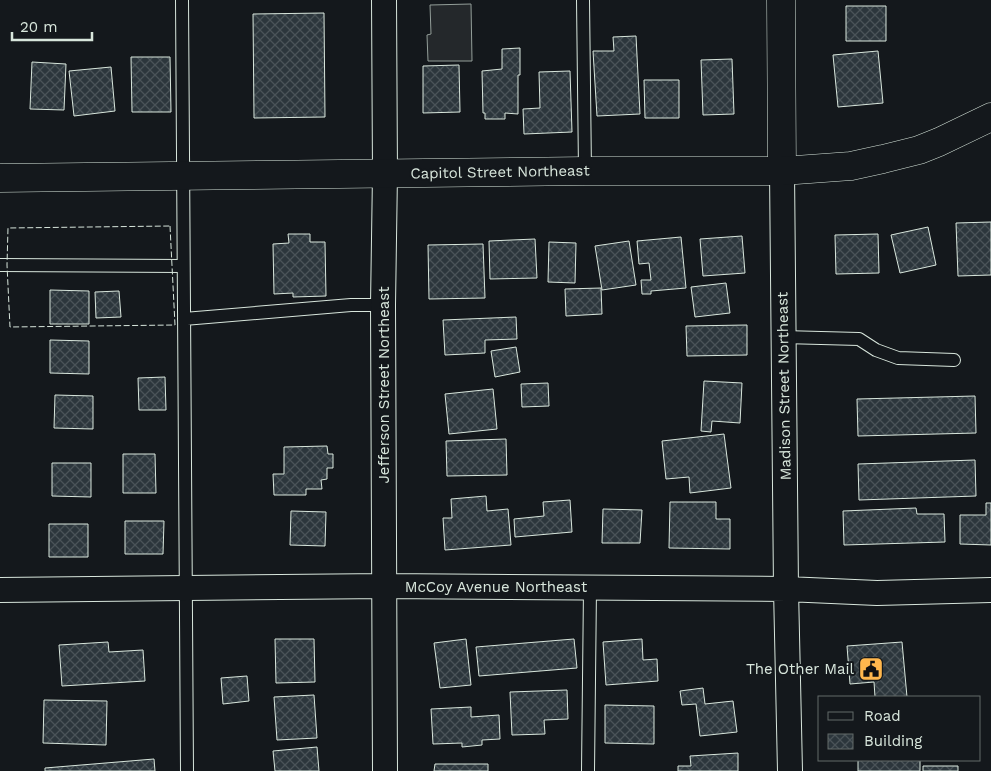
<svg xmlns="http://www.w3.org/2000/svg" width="991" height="771" viewBox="0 0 991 771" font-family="'Work Sans',sans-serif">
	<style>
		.parking { fill: #24282b; stroke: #939e99 }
		.building { fill: url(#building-cross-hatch); stroke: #d8e6dc }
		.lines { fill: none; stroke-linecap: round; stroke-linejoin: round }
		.lane-casing { stroke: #d8e6dc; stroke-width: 14 }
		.street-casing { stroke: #d8e6dc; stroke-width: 26 }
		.secondary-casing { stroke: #d8e6dc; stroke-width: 29 }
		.primary-casing { stroke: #d8e6dc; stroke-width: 29 }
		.lane { stroke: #14181c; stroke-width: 12 }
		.street { stroke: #14181c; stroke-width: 24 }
		.secondary { stroke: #14181c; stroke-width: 28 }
		.primary { stroke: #14181c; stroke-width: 28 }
		.fence { stroke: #d8e6dc; stroke-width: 1; stroke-dasharray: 6 2.5; stroke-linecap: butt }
		.labels { text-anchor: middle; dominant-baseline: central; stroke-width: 4; stroke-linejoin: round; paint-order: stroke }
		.street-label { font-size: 15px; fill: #d8e6dc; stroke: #14181c }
		.poi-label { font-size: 15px; fill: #d8e6dc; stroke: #14181c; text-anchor: end }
	</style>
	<defs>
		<pattern id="building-cross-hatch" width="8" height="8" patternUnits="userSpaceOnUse" patternTransform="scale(1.25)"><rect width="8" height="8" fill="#2c363c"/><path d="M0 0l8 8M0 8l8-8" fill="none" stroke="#4a5358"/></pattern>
	</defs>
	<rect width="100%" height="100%" fill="#14181c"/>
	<path class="parking" d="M 471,4 L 472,61 L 428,61 L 427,35 L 431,34 L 430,5 Z"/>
	<path class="building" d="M 846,6 L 886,6 L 886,41 L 846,41 Z
		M 324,13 L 325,117 L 254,118 L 253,14 Z
		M 636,36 L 640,114 L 597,116 L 593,51 L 614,51 L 613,37 Z
		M 520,48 L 520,75 L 518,75 L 518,114 L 505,113 L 505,119 L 485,119 L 485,113 L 483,113 L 482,71 L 502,69 L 502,49 Z
		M 878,51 L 883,103 L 838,107 L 833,55 Z
		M 131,57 L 170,57 L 171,112 L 132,112 Z
		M 732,59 L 734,114 L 703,115 L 701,60 Z
		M 32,62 L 66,64 L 64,110 L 30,109 Z
		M 459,65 L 460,112 L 423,113 L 423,66 Z
		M 111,67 L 115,111 L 74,116 L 69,71 Z
		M 570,71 L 572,132 L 524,134 L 523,109 L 540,108 L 539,72 Z
		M 644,80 L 679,80 L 679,118 L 645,118 Z
		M 991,222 L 991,275 L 958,276 L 956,223 Z
		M 928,227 L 936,265 L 900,273 L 891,235 Z
		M 288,234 L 310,234 L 310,242 L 325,242 L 326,296 L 293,297 L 293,293 L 274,294 L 273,244 L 289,243 Z
		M 878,234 L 879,273 L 836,274 L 835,235 Z
		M 742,236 L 745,273 L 703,276 L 700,239 Z
		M 681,237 L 686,288 L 651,291 L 651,294 L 642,294 L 641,280 L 651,280 L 649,263 L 639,264 L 637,241 Z
		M 535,239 L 537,278 L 490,279 L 489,241 Z
		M 629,241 L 636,285 L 602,290 L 595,246 Z
		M 549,242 L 576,243 L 575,283 L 548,282 Z
		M 483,244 L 485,298 L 429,299 L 428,245 Z
		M 726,283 L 730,313 L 695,317 L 691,287 Z
		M 601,288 L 602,314 L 566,316 L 565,289 Z
		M 50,290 L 89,291 L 89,324 L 50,324 Z
		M 119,291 L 121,317 L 96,318 L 95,292 Z
		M 516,317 L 517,339 L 485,340 L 485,353 L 445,355 L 443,320 Z
		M 747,325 L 747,355 L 687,356 L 686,326 Z
		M 50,340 L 89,341 L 89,374 L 50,373 Z
		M 516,347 L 520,372 L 495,377 L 491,351 Z
		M 165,377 L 166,410 L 139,410 L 138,378 Z
		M 704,381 L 742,383 L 740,423 L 712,421 L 711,432 L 701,431 Z
		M 548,383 L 549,406 L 522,407 L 521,384 Z
		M 493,389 L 497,429 L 449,434 L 445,394 Z
		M 55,395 L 93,396 L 93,429 L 54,428 Z
		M 975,396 L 976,433 L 858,436 L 857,399 Z
		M 724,434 L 731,488 L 690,493 L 689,477 L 666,479 L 662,441 Z
		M 506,439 L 507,475 L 447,476 L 446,441 Z
		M 327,446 L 328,454 L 333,454 L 333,468 L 327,468 L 327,479 L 321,480 L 322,489 L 306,489 L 306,495 L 274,495 L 273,474 L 284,474 L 284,447 Z
		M 123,454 L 155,454 L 156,493 L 123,493 Z
		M 975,460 L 976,496 L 859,500 L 858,464 Z
		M 52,463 L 91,463 L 91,497 L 52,496 Z
		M 486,496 L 487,511 L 508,509 L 511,545 L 445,550 L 443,518 L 452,518 L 451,499 Z
		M 570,500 L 572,532 L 515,537 L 514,519 L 544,516 L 543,502 Z
		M 670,502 L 716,502 L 716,519 L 730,519 L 730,549 L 669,548 Z
		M 986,503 L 991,503 L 991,545 L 960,544 L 960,515 L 986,515 Z
		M 916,508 L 917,514 L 944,514 L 945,542 L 844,545 L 843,511 Z
		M 603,509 L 642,510 L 640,543 L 602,543 Z
		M 291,511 L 326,512 L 325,546 L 290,545 Z
		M 125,521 L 164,521 L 163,554 L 125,554 Z
		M 49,524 L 88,524 L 88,557 L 49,557 Z
		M 275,639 L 314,639 L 315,682 L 276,683 Z
		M 466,639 L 471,685 L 440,688 L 434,643 Z
		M 574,639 L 577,668 L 479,676 L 476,647 Z
		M 642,639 L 643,660 L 657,659 L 658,681 L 606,685 L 603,642 Z
		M 108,642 L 109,652 L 143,650 L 145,681 L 62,686 L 59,645 Z
		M 902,642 L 907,697 L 875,697 L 874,682 L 850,684 L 847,646 Z
		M 247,676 L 249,701 L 223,704 L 221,678 Z
		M 703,688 L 705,704 L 733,701 L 737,732 L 700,736 L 696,704 L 682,705 L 680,691 Z
		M 567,690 L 568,719 L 544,720 L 545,734 L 512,735 L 510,692 Z
		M 314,695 L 317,738 L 277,740 L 274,697 Z
		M 44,700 L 107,701 L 106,745 L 43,743 Z
		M 605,705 L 654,706 L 654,744 L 605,743 Z
		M 471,707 L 471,717 L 499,715 L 500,739 L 482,740 L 482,745 L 462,747 L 462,743 L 433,744 L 431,709 Z
		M 317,747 L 319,771 L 275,771 L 273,751 Z
		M 738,753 L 738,771 L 678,771 L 678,766 L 691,766 L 690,756 Z
		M 154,759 L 155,771 L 45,771 L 45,768 Z
		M 858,760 L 920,760 L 920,771 L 858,771 Z
		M 435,764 L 488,764 L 488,771 L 434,771 Z
		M 923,766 L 958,766 L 958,771 L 923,771 Z"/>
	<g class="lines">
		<defs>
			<path id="lane" d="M 182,0 L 187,771
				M 583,0 L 585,171
				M 0,265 L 183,266
				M 184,319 L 351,305 L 383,305
				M 783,337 L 859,339 L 876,350 L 898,358 L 954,360
				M 588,771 L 590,588"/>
			<path id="street" d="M 384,0 L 385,173 L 383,305 L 385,771
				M 782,171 L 786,589 L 790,771
				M 0,590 L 385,586 L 786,589 L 877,593 L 991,590"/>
			<path id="secondary" d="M 781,0 L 782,171"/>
			<path id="primary" d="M 0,178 L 585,171 L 782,171 L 851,166 L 883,159 L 919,150 L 939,142 L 991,117"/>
		</defs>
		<use href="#lane" class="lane-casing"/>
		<use href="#street" class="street-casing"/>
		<use href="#secondary" class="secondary-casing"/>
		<use href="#primary" class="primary-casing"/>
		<use href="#lane" class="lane"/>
		<use href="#street" class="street"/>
		<use href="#secondary" class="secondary"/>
		<use href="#primary" class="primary"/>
		<path class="fence" d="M 170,226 L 175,325 L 10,327 L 7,265 L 8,228 Z"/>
	</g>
	<defs>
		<symbol id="civic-square" viewBox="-11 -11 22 22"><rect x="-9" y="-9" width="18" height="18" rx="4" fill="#ffb74d" stroke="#14181c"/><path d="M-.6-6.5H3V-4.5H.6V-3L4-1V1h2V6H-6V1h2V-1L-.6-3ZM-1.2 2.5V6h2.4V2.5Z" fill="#111"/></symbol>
	</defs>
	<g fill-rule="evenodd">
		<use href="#civic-square" x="857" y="655" width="28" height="28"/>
	</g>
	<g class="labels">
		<g class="street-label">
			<text transform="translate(500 172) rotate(-1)">Capitol Street Northeast</text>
			<text transform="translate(384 385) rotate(-90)">Jefferson Street Northeast</text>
			<text transform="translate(784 386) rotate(-91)">Madison Street Northeast</text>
			<text x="496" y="587">McCoy Avenue Northeast</text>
		</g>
		<g class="poi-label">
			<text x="854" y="669">The Other Mail</text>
		</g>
	</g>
	<rect x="818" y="696" width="162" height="65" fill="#14181c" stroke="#626a69"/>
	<rect x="828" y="712" width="25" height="8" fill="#14181c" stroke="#626a69"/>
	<text x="864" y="721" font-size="15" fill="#d8e6dc">Road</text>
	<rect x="828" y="734" width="25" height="15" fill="url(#building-cross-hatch)" stroke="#626a69"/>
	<text x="864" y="746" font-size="15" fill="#d8e6dc">Building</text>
	<path d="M12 32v8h80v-8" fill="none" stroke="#d8e6dc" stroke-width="2.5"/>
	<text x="20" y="32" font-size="15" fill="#d8e6dc" stroke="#14181c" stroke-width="4" paint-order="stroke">20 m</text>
</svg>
